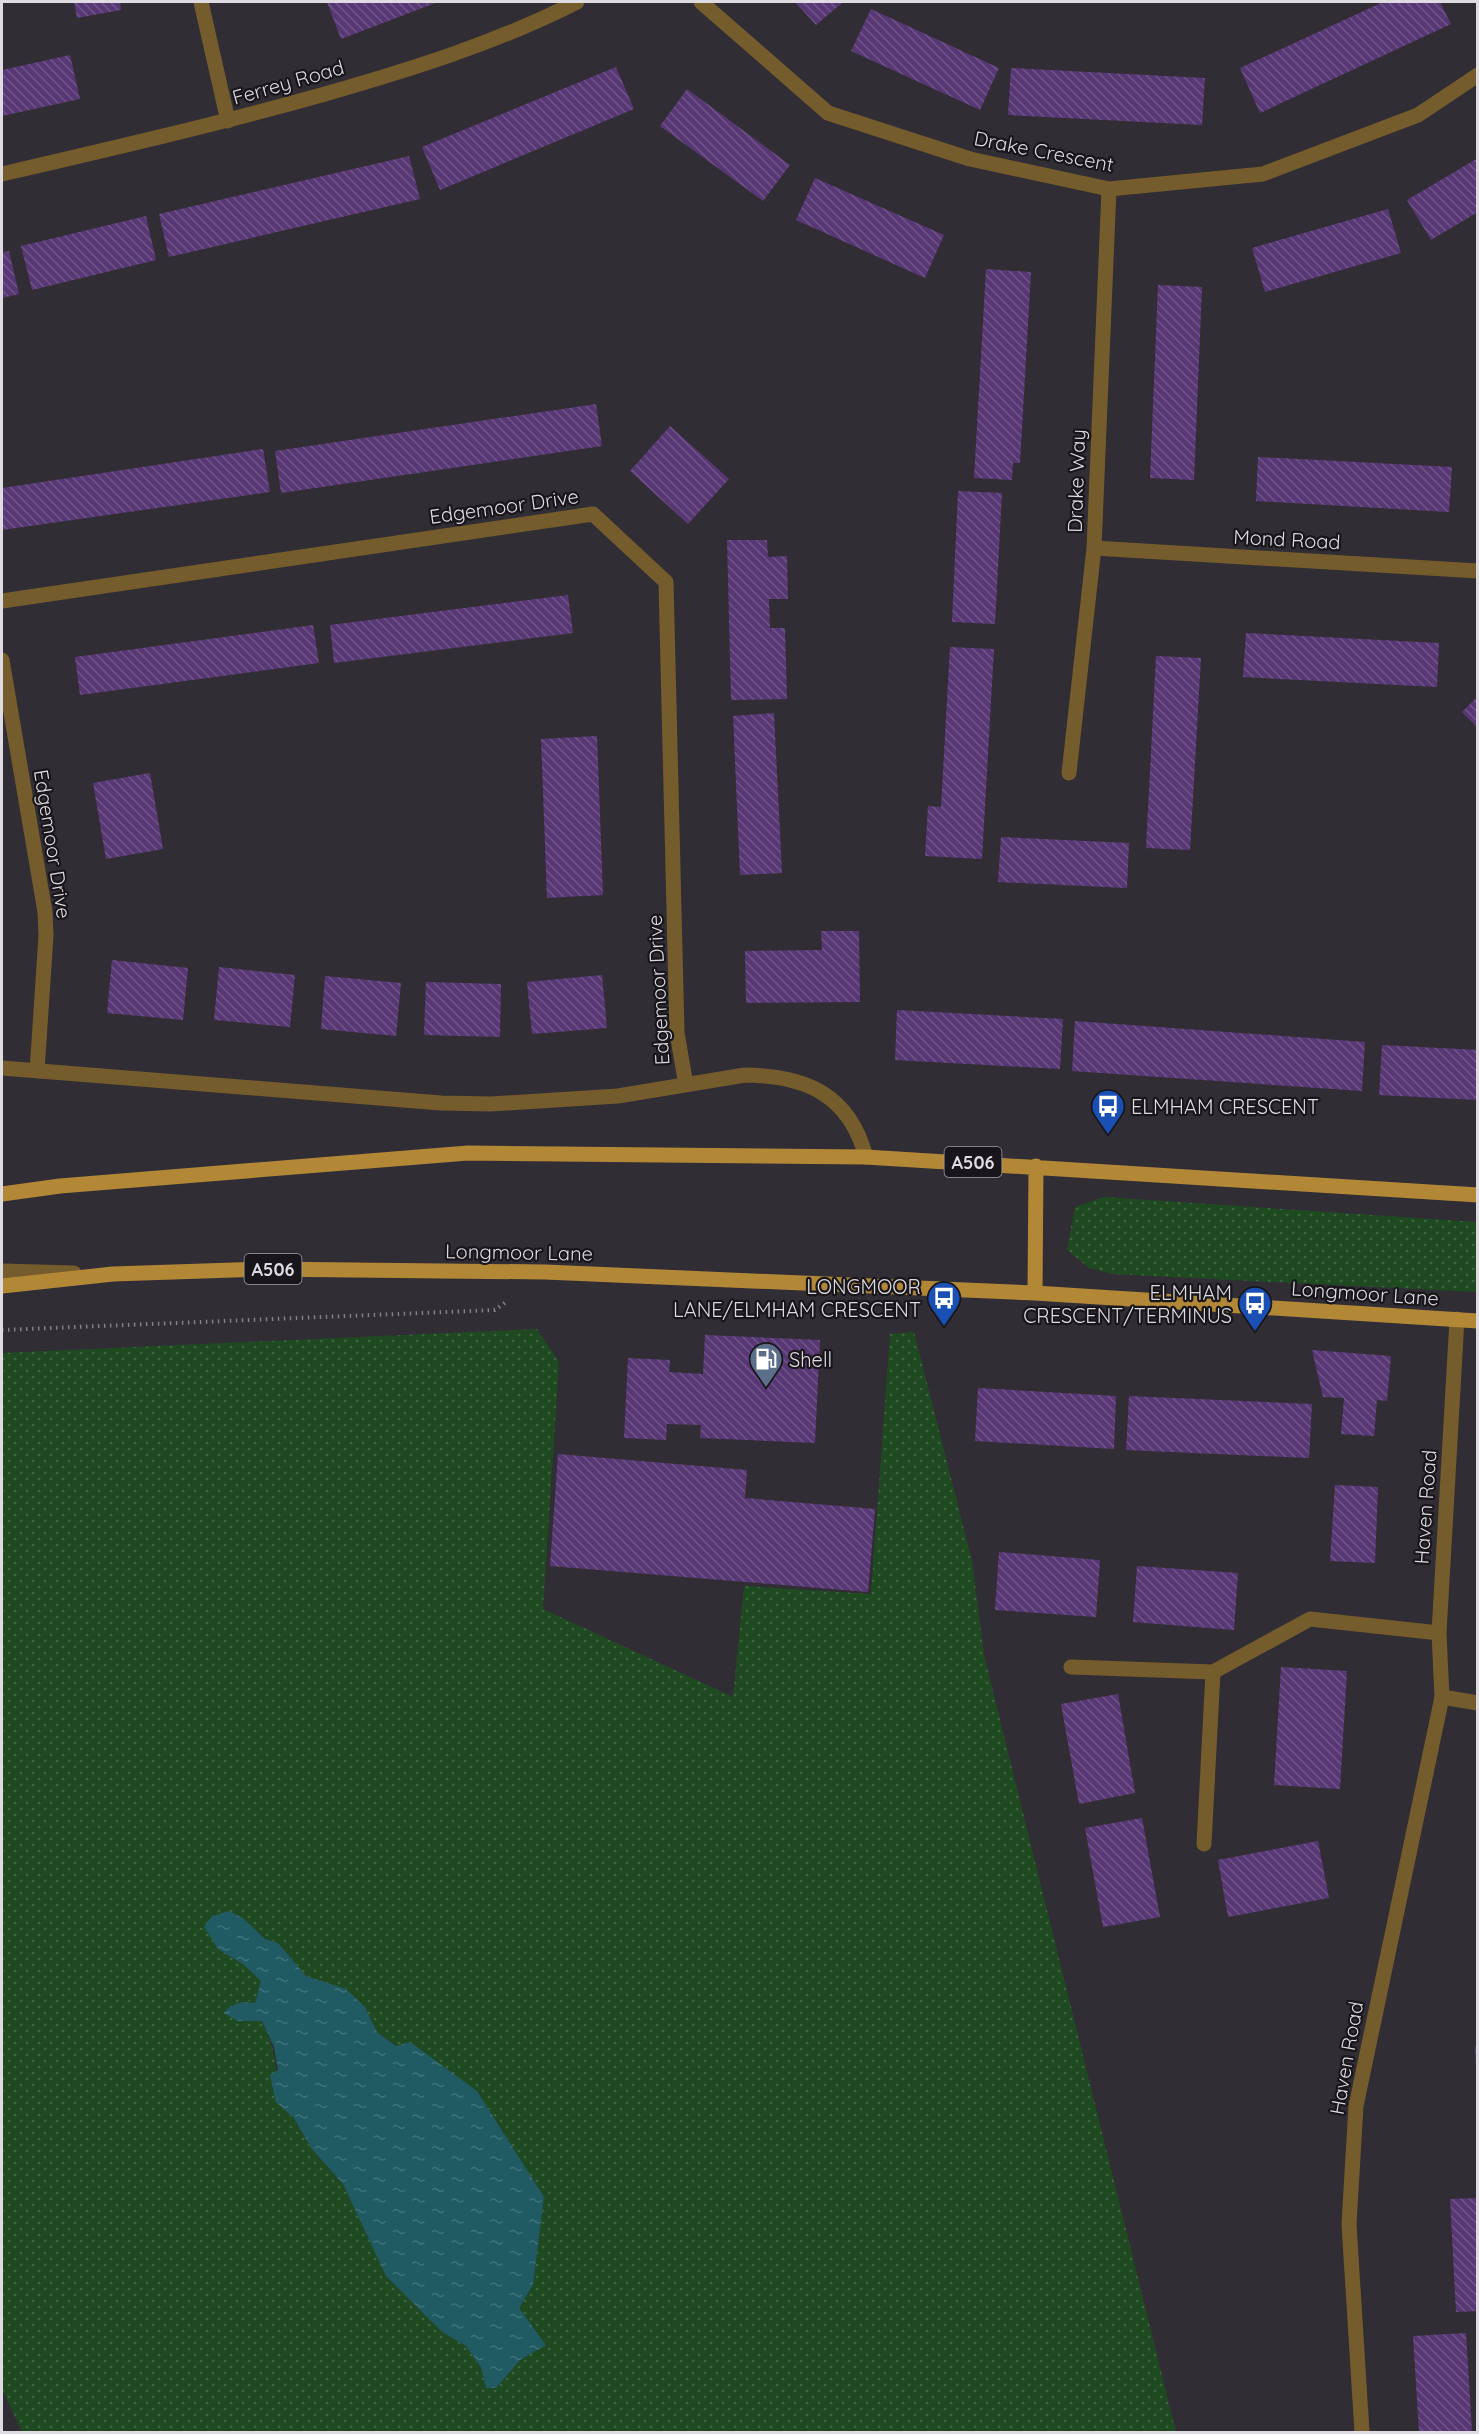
<svg xmlns="http://www.w3.org/2000/svg" width="1479" height="2434" viewBox="0 0 1479 2434" font-family="Quicksand,sans-serif">
	<style>
		.grass { fill: url(#grass-dots); fill-rule: evenodd }
		.water { fill: url(#water-ripples) }
		.building { fill: url(#building-back-hatch) }
		.lines { fill: none; stroke-linecap: round; stroke-linejoin: round }
		.path { stroke: #838086; stroke-width: 4; stroke-dasharray: 1.5 4.5; stroke-linecap: butt }
		.minor { stroke: #755c2c; stroke-width: 15 }
		.tertiary { stroke: #755c2c; stroke-width: 15 }
		.primary { stroke: #b28837; stroke-width: 15 }
		.labels { text-anchor: middle; dominant-baseline: central; stroke-width: 4.5; stroke-linejoin: round; paint-order: stroke }
		.shield { fill: #18161a; stroke: #a3a1a5; stroke-width: 1.5 }
		.shield-label { font-size: 18px; font-weight: bold; fill: #dedce1 }
		.street-label { font-size: 20px; fill: #dedce1; stroke: #18161a }
		.poi-label { font-size: 20px; fill: #dedce1; stroke: #18161a; text-anchor: start }
	</style>
	<defs>
		<pattern id="grass-dots" width="8" height="8" patternUnits="userSpaceOnUse" patternTransform="scale(1.5)"><rect width="8" height="8" fill="#1f4a21"/><path d="M2 2h.1M6 6h.1" fill="none" stroke="#3f6441" stroke-width="1.8" stroke-linecap="round"/></pattern>
		<pattern id="water-ripples" width="26" height="14" patternUnits="userSpaceOnUse" patternTransform="scale(1.5)"><rect width="26" height="14" fill="#205b64"/><path d="M2 4q2-2 4 0t4 0M15 11q2-2 4 0t4 0" fill="none" stroke="#40727a"/></pattern>
		<pattern id="building-back-hatch" width="6" height="6" patternUnits="userSpaceOnUse" patternTransform="scale(1.5)"><rect width="6" height="6" fill="#583874"/><path d="M-1 5l2 2M0 0l6 6M5-1l2 2" fill="none" stroke="#705488"/></pattern>
	</defs>
	<rect width="100%" height="100%" fill="#312d35"/>
	<path class="grass" d="M 1104,1197 L 1477,1222 L 1477,1292 L 1112,1274 L 1089,1268 L 1067,1250 L 1075,1207 Z
		M 537,1329 L 559,1362 L 543,1609 L 733,1697 L 744,1586 L 871,1594 L 890,1334 L 914,1332 L 972,1561 L 984,1655 L 1176,2432 L 22,2432 L 2,2389 L 2,1353 ZM 243,1918 L 265,1939 L 278,1943 L 306,1976 L 346,1989 L 365,2007 L 377,2032 L 397,2046 L 477,2091 L 544,2197 L 533,2285 L 519,2308 L 546,2345 L 520,2360 L 496,2388 L 486,2388 L 481,2367 L 466,2346 L 442,2332 L 386,2276 L 343,2184 L 311,2148 L 294,2118 L 276,2102 C 278,2068 276,2051 262,2021 L 238,2021 L 247,2001 L 255,2003 L 261,1980 L 243,1964 L 218,1948 Z"/>
	<path class="water" d="M 229,1911 L 243,1918 L 265,1939 L 278,1943 L 306,1976 L 346,1989 L 365,2007 L 377,2032 L 396,2046 L 410,2042 L 477,2091 L 544,2197 L 533,2285 L 519,2308 L 546,2345 L 520,2360 L 496,2388 L 486,2388 L 481,2367 L 466,2346 L 442,2332 L 386,2276 L 343,2184 L 311,2148 L 294,2118 L 276,2102 L 270,2075 L 278,2070 L 274,2047 L 262,2021 L 238,2021 L 224,2013 C 232,2003 242,2001 255,2003 L 261,1981 L 243,1964 L 218,1949 L 204,1927 L 212,1916 Z"/>
	<path class="building" d="M 74,2 L 120,2 L 121,10 L 77,18 Z
		M 327,2 L 438,2 L 341,39 Z
		M 795,2 L 843,2 L 816,25 Z
		M 1383,2 L 1440,2 L 1451,24 L 1260,113 L 1240,68 Z
		M 871,9 L 999,68 L 980,110 L 851,51 Z
		M 70,55 L 80,99 L 2,116 L 2,70 Z
		M 616,67 L 634,109 L 440,190 L 422,147 Z
		M 1011,68 L 1205,78 L 1202,125 L 1008,115 Z
		M 687,89 L 790,165 L 763,201 L 660,126 Z
		M 409,156 L 420,199 L 169,257 L 159,214 Z
		M 1478,158 L 1478,212 L 1431,240 L 1407,200 Z
		M 815,178 L 944,235 L 925,278 L 796,220 Z
		M 1388,209 L 1401,253 L 1265,292 L 1252,248 Z
		M 146,216 L 156,260 L 32,290 L 21,246 Z
		M 9,251 L 19,294 L 2,298 L 2,252 Z
		M 986,269 L 1031,272 L 1020,463 L 1013,463 L 1012,480 L 974,478 Z
		M 1158,285 L 1202,287 L 1194,480 L 1150,478 Z
		M 596,404 L 602,446 L 281,493 L 275,451 Z
		M 670,426 L 729,479 L 688,524 L 630,471 Z
		M 263,449 L 270,492 L 2,530 L 2,488 Z
		M 1258,457 L 1452,467 L 1449,512 L 1256,501 Z
		M 958,491 L 1002,493 L 995,624 L 952,622 Z
		M 727,540 L 767,540 L 768,557 L 787,556 L 788,599 L 769,599 L 770,628 L 785,628 L 787,699 L 731,700 Z
		M 568,595 L 573,633 L 334,663 L 330,625 Z
		M 313,625 L 319,663 L 80,695 L 75,657 Z
		M 1246,633 L 1439,643 L 1437,687 L 1243,677 Z
		M 950,647 L 994,649 L 982,859 L 925,856 L 928,806 L 941,807 Z
		M 1156,656 L 1201,658 L 1190,850 L 1146,848 Z
		M 1478,696 L 1478,728 L 1462,712 Z
		M 774,713 L 782,873 L 740,875 L 733,716 Z
		M 597,736 L 603,895 L 547,898 L 541,739 Z
		M 150,773 L 163,849 L 106,859 L 93,783 Z
		M 1001,837 L 1129,843 L 1127,888 L 998,882 Z
		M 821,931 L 859,931 L 860,1002 L 746,1003 L 745,951 L 822,950 Z
		M 112,960 L 188,968 L 183,1020 L 107,1013 Z
		M 219,967 L 295,975 L 290,1027 L 214,1020 Z
		M 602,975 L 607,1028 L 532,1034 L 527,982 Z
		M 325,976 L 401,983 L 396,1036 L 321,1029 Z
		M 426,982 L 501,984 L 500,1037 L 424,1035 Z
		M 897,1010 L 1063,1019 L 1060,1069 L 895,1060 Z
		M 1075,1021 L 1365,1042 L 1362,1091 L 1072,1071 Z
		M 1382,1045 L 1478,1050 L 1478,1100 L 1379,1095 Z
		M 705,1335 L 820,1340 L 815,1443 L 700,1438 L 701,1425 L 667,1424 L 666,1440 L 624,1438 L 628,1358 L 670,1360 L 669,1372 L 703,1374 Z
		M 1312,1350 L 1391,1356 L 1387,1401 L 1377,1400 L 1374,1436 L 1341,1434 L 1344,1398 L 1323,1397 Z
		M 978,1388 L 1116,1396 L 1114,1449 L 975,1441 Z
		M 1129,1396 L 1312,1404 L 1309,1458 L 1126,1450 Z
		M 558,1454 L 747,1470 L 745,1498 L 875,1509 L 868,1592 L 550,1566 Z
		M 1335,1485 L 1378,1487 L 1375,1563 L 1330,1561 Z
		M 999,1552 L 1100,1560 L 1096,1617 L 995,1610 Z
		M 1137,1566 L 1238,1573 L 1234,1630 L 1133,1622 Z
		M 1281,1667 L 1347,1671 L 1340,1789 L 1274,1785 Z
		M 1118,1694 L 1135,1793 L 1079,1804 L 1061,1704 Z
		M 1142,1818 L 1160,1917 L 1103,1927 L 1085,1828 Z
		M 1318,1841 L 1329,1898 L 1228,1917 L 1218,1860 Z
		M 1475,2047 L 1478,2047 L 1478,2067 L 1476,2067 Z
		M 1478,2198 L 1478,2311 L 1456,2312 L 1450,2199 Z
		M 1466,2333 L 1472,2432 L 1419,2432 L 1413,2336 Z"/>
	<g class="lines">
		<path class="path" d="M 2,1330 L 495,1310 L 506,1302"/>
		<path class="minor" d="M 201,2 L 228,121
			M 701,2 L 828,113 L 970,159 L 1109,189 L 1263,174 L 1418,115 L 1478,75
			M 2,174 C 110,149 218,124 325,94 C 412,69 496,43 577,2
			M 1094,548 L 1478,571
			M 2,601 L 593,514 L 666,582 L 677,1033 L 686,1085
			M 2,660 L 45,912 L 46,936 L 37,1071
			M 1069,773 L 1094,548 L 1109,189
			M 2,1068 L 441,1103 L 491,1104 L 618,1096 L 745,1075 C 806,1076 849,1094 866,1157
			M 1071,1667 L 1213,1672 L 1310,1619 L 1439,1633
			M 1442,1697 L 1478,1703
			M 1204,1844 L 1213,1672
			M 1362,2432 L 1349,2224 L 1356,2106 L 1442,1697 L 1439,1633 L 1457,1319"/>
		<path class="tertiary" d="M 2,1271 L 74,1273"/>
		<path class="primary" d="M 2,1194 L 60,1186 L 468,1153 L 866,1157 L 1478,1195
			M 2,1286 L 113,1274 L 264,1269 L 545,1272 L 1035,1293 L 1478,1321
			M 1035,1293 L 1036,1166"/>
	</g>
	<defs>
		<symbol id="bus-pin" viewBox="-11 -11 22 30"><path d="M0 17L-7.5 6A9.5 9.5 0 1 1 7.5 6Z" fill="#1a4fb4" stroke="#18161a"/><path d="M-5-6H5V4H4V6H2V4H-2V6H-4V4H-5ZM-3.5-4V0h7V-4ZM-3.5 1.2v1.5H-2V1.2ZM2 1.2v1.5H3.5V1.2Z" fill="#fff"/></symbol>
		<symbol id="fuel-pin" viewBox="-11 -11 22 30"><path d="M0 17L-7.5 6A9.5 9.5 0 1 1 7.5 6Z" fill="#5c6f8a" stroke="#18161a"/><path d="M-5.5-6h7V0h2V4h1.3V-2.5L3-4.5l.8-.8L6-3V5H2.5V1h-1V6h-7ZM-4.2-4.7v3.2H.2V-4.7Z" fill="#fff"/></symbol>
	</defs>
	<g fill-rule="evenodd">
		<use href="#bus-pin" x="1089" y="1087" width="38" height="52"/>
		<use href="#bus-pin" x="925" y="1279" width="38" height="52"/>
		<use href="#bus-pin" x="1236" y="1284" width="38" height="52"/>
		<use href="#fuel-pin" x="747" y="1340" width="38" height="52"/>
	</g>
	<g class="labels">
		<g class="shield">
			<rect x="944.5" y="1147" width="57" height="30" rx="4.5"/>
			<rect x="244.5" y="1254" width="57" height="30" rx="4.5"/>
		</g>
		<g class="shield-label">
			<text x="973" y="1162">A506</text>
			<text x="273" y="1269">A506</text>
		</g>
		<g class="street-label">
			<text transform="translate(288 82) rotate(-16)">Ferrey Road</text>
			<text transform="translate(1044 151) rotate(11)">Drake Crescent</text>
			<text transform="translate(1076 481) rotate(-88)">Drake Way</text>
			<text transform="translate(504 506) rotate(-8)">Edgemoor Drive</text>
			<text transform="translate(1287 539) rotate(3)">Mond Road</text>
			<text transform="translate(53 844) rotate(81)">Edgemoor Drive</text>
			<text transform="translate(658 990) rotate(-93)">Edgemoor Drive</text>
			<text transform="translate(519 1252) rotate(1)">Longmoor Lane</text>
			<text transform="translate(1365 1293) rotate(4)">Longmoor Lane</text>
			<text transform="translate(1425 1507) rotate(-86)">Haven Road</text>
			<text transform="translate(1346 2058) rotate(-80)">Haven Road</text>
		</g>
		<g class="poi-label">
			<text x="1131" y="1106">ELMHAM CRESCENT</text>
			<text x="921" y="1286" text-anchor="end">LONGMOOR<tspan x="921" dy="23">LANE/ELMHAM CRESCENT</tspan></text>
			<text x="1232" y="1292" text-anchor="end">ELMHAM<tspan x="1232" dy="23">CRESCENT/TERMINUS</tspan></text>
			<text x="789" y="1359">Shell</text>
		</g>
	</g>
	<rect width="1479" height="2434" fill="none" stroke="#dedce1" stroke-width="6"/>
</svg>
